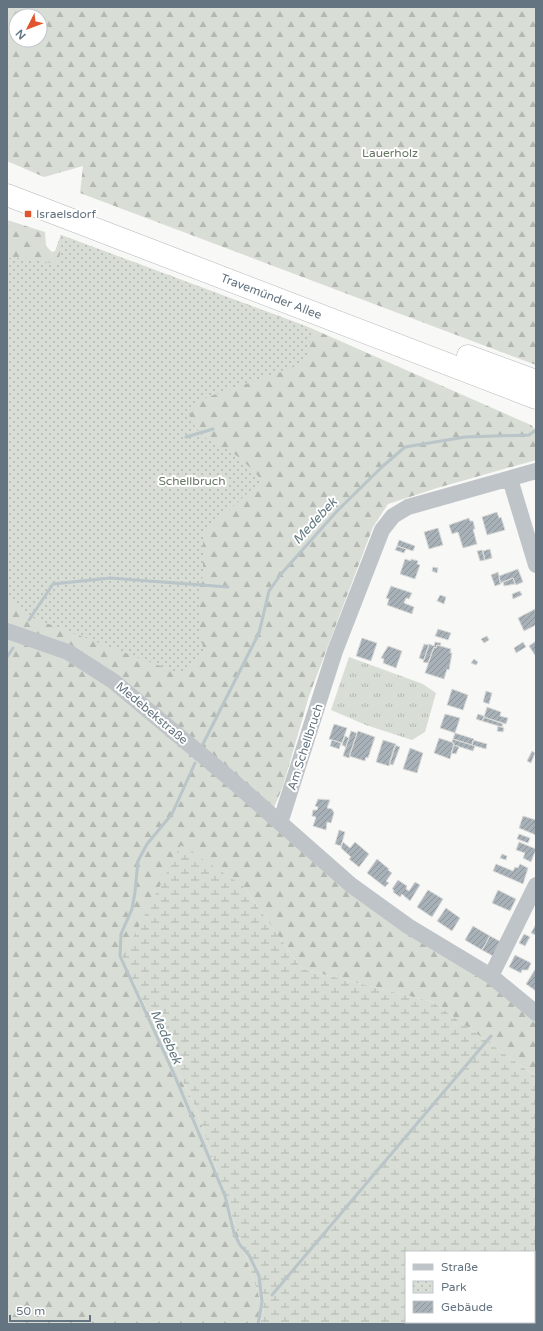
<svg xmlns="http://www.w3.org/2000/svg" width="543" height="1331" viewBox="0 0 543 1331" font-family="'Varela Round',sans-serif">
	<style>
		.grass { fill: url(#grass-tufts) }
		.forest { fill: url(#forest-firs); fill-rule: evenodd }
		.wetland { fill: url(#wetland-marsh); fill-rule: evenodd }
		.park { fill: url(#park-dots) }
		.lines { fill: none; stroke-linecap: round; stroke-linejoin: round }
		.stream { stroke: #b9c5c9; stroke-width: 3 }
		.building { fill: url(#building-hatch); stroke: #dadad8 }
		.highway-casing { stroke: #b3b7bb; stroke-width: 23 }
		.minor { stroke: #bfc4c8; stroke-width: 16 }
		.highway { stroke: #fff; stroke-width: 22 }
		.poi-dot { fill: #e0552e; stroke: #fff; stroke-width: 1.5 }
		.labels { text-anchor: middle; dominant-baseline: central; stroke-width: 4; stroke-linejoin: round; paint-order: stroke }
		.park-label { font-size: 12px; fill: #677863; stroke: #fff }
		.poi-label { font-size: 12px; fill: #647480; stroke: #fff; text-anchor: start }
		.street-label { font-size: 12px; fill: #647480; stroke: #fff }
		.water-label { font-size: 13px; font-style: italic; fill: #637a81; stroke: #fff }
	</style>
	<defs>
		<pattern id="grass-tufts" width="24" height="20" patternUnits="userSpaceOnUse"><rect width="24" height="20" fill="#d8ddd5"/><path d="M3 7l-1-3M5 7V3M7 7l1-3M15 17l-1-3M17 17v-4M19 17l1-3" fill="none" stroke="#b3b8b2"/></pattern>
		<pattern id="forest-firs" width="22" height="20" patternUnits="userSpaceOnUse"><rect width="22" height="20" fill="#d8ddd5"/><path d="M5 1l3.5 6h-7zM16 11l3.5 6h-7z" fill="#b3b8b2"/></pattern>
		<pattern id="wetland-marsh" width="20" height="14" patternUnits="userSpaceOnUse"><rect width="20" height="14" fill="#d8ddd5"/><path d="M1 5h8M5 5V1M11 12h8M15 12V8" fill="none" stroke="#b3b8b2"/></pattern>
		<pattern id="park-dots" width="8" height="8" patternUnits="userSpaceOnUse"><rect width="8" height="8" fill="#d8ddd5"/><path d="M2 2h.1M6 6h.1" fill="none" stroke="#b3b8b2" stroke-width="1.8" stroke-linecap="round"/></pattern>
		<pattern id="building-hatch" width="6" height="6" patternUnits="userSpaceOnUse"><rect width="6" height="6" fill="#a8b1b7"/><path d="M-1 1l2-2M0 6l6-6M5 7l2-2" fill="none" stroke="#8c959a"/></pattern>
	</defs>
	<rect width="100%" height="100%" fill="#f8f8f6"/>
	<path class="grass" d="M 349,657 L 423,684 L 436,693 L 425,732 L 412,740 L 366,725 L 331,710 Z"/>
	<path class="forest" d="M 7,7 L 536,7 L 536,365 L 80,193 L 83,166 L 44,177 L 7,161 ZM 16,16 L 40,16 L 40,40 L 16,40 Z
		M 7,220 L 45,232 L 46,246 L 52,252 L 55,251 L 61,235 L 306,326 L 531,425 L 536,430 L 536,460 L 437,488 L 388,504 L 373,527 L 309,696 L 283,786 L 268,822 L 487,982 L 536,1021 L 536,1077 L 433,1002 L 302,969 L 243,886 L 122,959 L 195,1106 L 264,1311 L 260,1324 L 7,1324 Z"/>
	<path class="wetland" d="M 181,845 L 243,886 L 302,969 L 433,1002 L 536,1077 L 536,1324 L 260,1324 L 264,1311 L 195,1106 L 122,959 ZM 406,1252 L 534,1252 L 534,1322 L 406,1322 Z"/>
	<path class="park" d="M 61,235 L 312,329 L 306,359 L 284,371 L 202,399 L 189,415 C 204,446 214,439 237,456 C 246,463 254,472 262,480 L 203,534 L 203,576 L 200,584 L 199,620 L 204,655 L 181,673 L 176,672 L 33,618 L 7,594 L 7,258 L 21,258 L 58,264 L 61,248 L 57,246 Z"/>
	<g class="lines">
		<path class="stream" d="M 186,437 L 213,429
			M 29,620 L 53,584 L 110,578 L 228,587
			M 7,657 L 13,648
			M 203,744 L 259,633 L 269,591 L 281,574 L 338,510 L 383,466 L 405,447 L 465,437 L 529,435 L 536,430
			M 195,763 L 172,814 L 147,844 L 138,861 L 135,892 L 132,909 L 121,934 L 120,956 L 174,1074 L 225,1196 L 234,1233 L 240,1245 L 249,1255 L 259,1276 L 262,1302 L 258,1324
			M 272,1295 L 491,1036"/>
	</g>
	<path class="building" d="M 497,512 L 499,518 L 501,517 L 505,530 L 487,535 L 482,517 Z
		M 469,518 L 470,521 L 473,521 L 475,529 L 473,529 L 477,544 L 463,548 L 458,532 L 452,534 L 449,525 Z
		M 438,528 L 443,545 L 429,549 L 424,532 Z
		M 399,540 L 415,546 L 413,551 L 397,546 Z
		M 397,546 L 406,549 L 404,553 L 395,550 Z
		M 490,549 L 492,558 L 485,560 L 483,551 Z
		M 482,550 L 485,560 L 480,561 L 477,551 Z
		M 405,559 L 411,561 L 411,559 L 418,561 L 417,564 L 420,565 L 415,579 L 400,574 Z
		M 433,567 L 438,568 L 437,573 L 432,571 Z
		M 518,569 L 523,582 L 516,585 L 513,578 L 500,583 L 499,576 Z
		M 498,572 L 501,584 L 495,586 L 491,575 Z
		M 513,578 L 515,584 L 504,586 L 503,582 Z
		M 391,586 L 412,593 L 409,599 L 406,598 L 404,603 L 414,607 L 412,614 L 387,605 L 389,599 L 386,598 Z
		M 520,591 L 522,595 L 513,599 L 512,594 Z
		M 440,595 L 446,597 L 444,604 L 437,601 Z
		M 535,609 L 536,625 L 524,631 L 518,618 Z
		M 438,629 L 451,633 L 448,640 L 435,636 Z
		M 487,636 L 489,640 L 484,643 L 481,639 Z
		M 362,638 L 377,643 L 371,661 L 356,656 Z
		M 536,641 L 536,654 L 535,655 L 529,646 Z
		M 435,642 L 441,643 L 440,646 L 437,645 L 436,648 L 434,647 L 428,663 L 423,662 L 429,644 L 434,646 Z
		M 523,642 L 526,647 L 516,653 L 514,648 Z
		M 424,644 L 429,645 L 424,660 L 419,658 Z
		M 437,645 L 451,649 L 450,653 L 452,653 L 449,670 L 447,669 L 444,679 L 425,673 L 434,647 L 436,648 Z
		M 388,646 L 402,651 L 396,668 L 383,663 L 384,659 L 381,658 Z
		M 474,659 L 478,662 L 476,665 L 471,663 Z
		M 452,689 L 468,695 L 463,710 L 447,705 Z
		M 486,691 L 492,693 L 489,704 L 483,702 Z
		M 487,707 L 501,712 L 500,716 L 508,718 L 506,724 L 484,717 Z
		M 445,714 L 460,718 L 455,733 L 440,728 Z
		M 478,714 L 484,716 L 482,721 L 476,719 Z
		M 484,717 L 503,724 L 502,727 L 482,721 Z
		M 334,724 L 347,728 L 342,743 L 329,739 Z
		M 498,726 L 504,728 L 503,732 L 497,731 Z
		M 351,731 L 357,733 L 349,758 L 343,756 Z
		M 358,731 L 375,737 L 368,758 L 366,757 L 365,761 L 349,756 Z
		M 455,733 L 474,739 L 472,745 L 453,739 Z
		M 345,736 L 349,738 L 346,747 L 342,745 Z
		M 439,738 L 454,743 L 450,759 L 434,753 Z
		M 453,739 L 475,746 L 473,751 L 454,745 L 452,742 Z
		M 332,740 L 341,743 L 339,749 L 330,746 Z
		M 383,740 L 396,744 L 389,766 L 376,762 Z
		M 473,740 L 487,744 L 486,749 L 472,745 Z
		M 395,745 L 400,747 L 393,765 L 389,764 Z
		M 454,745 L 459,747 L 456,754 L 451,753 Z
		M 410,748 L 423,753 L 417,773 L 403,769 Z
		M 532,751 L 535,753 L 531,763 L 527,761 Z
		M 318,799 L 330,800 L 327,808 L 332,809 L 334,813 L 331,823 L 327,822 L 326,830 L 313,826 L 316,817 L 312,816 L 313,810 L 317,810 L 318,807 L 315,806 Z
		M 523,816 L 536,820 L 536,835 L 519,828 Z
		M 339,830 L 345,832 L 341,846 L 335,844 Z
		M 519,834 L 530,838 L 528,843 L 517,839 Z
		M 343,842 L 350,848 L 355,842 L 369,854 L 359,867 L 349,859 L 351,857 L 341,848 Z
		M 519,842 L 536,849 L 531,862 L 523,858 L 525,853 L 516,850 Z
		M 502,854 L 507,856 L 506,860 L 500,858 Z
		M 377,859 L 389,869 L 388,870 L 392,873 L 386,881 L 389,883 L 385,887 L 367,873 Z
		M 496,864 L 513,871 L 515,867 L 518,868 L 520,864 L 528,868 L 523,884 L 493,871 Z
		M 398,880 L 407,886 L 406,889 L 409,891 L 415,882 L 420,885 L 410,901 L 402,894 L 400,897 L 393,892 L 394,890 L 392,889 Z
		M 428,890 L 443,899 L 432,917 L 417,907 Z
		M 498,890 L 516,899 L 510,911 L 492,903 Z
		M 446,908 L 460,918 L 452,931 L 437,921 Z
		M 536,924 L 536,935 L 531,933 Z
		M 473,926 L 490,936 L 482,950 L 465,940 Z
		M 524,934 L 530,937 L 525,946 L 519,943 Z
		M 490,936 L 501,942 L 493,956 L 482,950 Z
		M 515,955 L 531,963 L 528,970 L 522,970 L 521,973 L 509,967 Z
		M 536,968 L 536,991 L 526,984 Z"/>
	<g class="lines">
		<defs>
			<g id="highway">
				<path id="s1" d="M 7,195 L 536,398"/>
				<path d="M 468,356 L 536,381"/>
			</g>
		</defs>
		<use href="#highway" class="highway-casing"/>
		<path class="minor" d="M 510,479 L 536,565
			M 7,631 L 68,652 L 113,681 L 227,776 L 351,885 L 408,926 L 491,976 L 536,1013
			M 280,823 L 335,651 L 382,530 L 393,516 L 408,507 L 536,471
			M 491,976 L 536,885"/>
		<use href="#highway" class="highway"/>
	</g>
	<rect class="poi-dot" x="24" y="210" width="8" height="8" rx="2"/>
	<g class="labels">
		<g class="park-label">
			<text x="390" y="153">Lauerholz</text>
			<text x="192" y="481">Schellbruch</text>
		</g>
		<g class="poi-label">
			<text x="36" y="214">Israelsdorf</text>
		</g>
		<g class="street-label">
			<text stroke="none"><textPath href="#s1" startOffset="283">Travemünder Allee</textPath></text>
			<text transform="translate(152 713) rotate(40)">Medebekstraße</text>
			<text transform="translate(305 747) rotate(-72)">Am Schellbruch</text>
		</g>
		<g class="water-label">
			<text transform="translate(315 521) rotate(-47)">Medebek</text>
			<text transform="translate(166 1037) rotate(66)">Medebek</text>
		</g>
	</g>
	<rect width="543" height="1331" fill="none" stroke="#647480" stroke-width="16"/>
	<rect x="405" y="1251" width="130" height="72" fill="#ffffff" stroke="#c1c7cc"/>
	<rect x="413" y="1264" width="20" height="6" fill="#bfc4c8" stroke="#c1c7cc"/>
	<text x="441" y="1271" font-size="12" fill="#647480">Straße</text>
	<rect x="413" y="1281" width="20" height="12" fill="url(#park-dots)" stroke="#c1c7cc"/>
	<text x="441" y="1291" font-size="12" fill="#647480">Park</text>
	<rect x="413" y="1301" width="20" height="12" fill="url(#building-hatch)" stroke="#c1c7cc"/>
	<text x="441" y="1311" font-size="12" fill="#647480">Gebäude</text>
	<g transform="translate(28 28) rotate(228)"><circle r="19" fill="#ffffff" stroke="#c1c7cc"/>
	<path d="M0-3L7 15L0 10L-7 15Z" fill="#e0552e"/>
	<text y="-6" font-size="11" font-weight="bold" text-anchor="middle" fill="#647480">N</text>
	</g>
	<path d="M10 1315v6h80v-6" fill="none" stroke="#647480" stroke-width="2"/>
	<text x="16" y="1315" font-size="12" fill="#647480" stroke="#ffffff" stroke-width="3" paint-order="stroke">50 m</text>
</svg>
